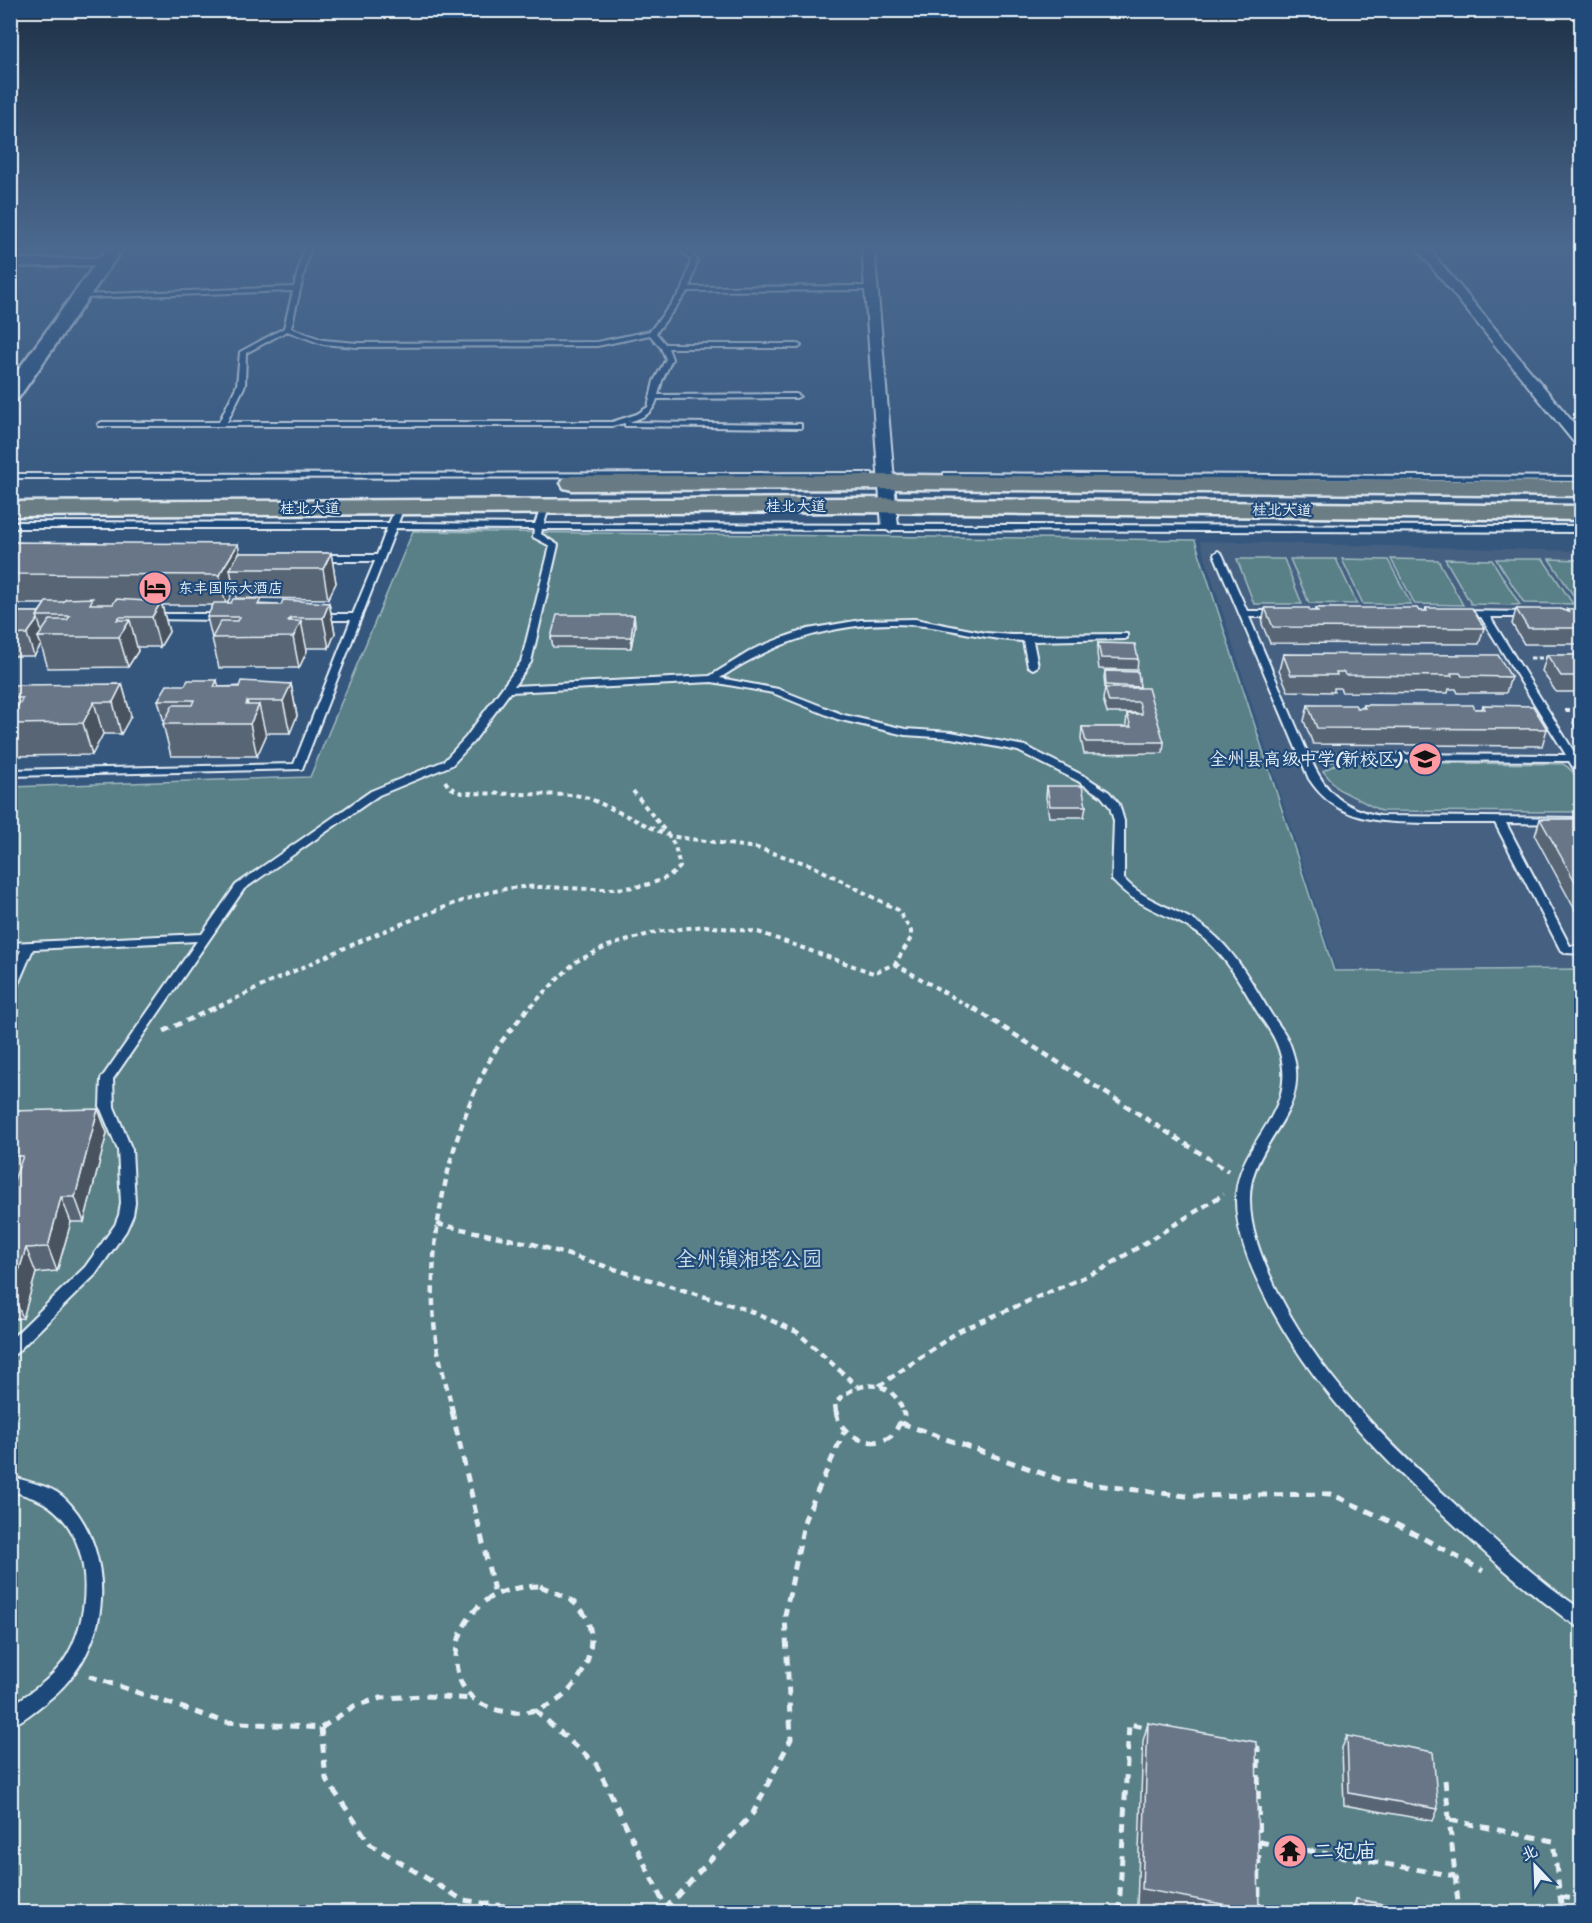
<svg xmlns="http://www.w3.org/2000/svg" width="1592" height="1923" viewBox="0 0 1592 1923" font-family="Sriracha,'LXGW WenKai TC',sans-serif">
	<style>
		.built { fill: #446081 }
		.green { fill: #598086; stroke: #a0b8bf; stroke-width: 1.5 }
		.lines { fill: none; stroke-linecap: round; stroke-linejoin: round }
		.service-casing { stroke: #e8f1f8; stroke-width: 4 }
		.minor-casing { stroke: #e8f1f8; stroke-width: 4 }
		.secondary-casing { stroke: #e8f1f8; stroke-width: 5 }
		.primary-casing { stroke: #e8f1f8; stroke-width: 5 }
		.path-far3 { stroke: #e8f1f8; stroke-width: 3; stroke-dasharray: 4.5 3; stroke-linecap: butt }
		.path-far2 { stroke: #e8f1f8; stroke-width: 4; stroke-dasharray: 5 4; stroke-linecap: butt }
		.path-far1 { stroke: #e8f1f8; stroke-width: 4.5; stroke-dasharray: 7 5; stroke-linecap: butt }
		.path { stroke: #e8f1f8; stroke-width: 5; stroke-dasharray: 9 7; stroke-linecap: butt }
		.service { fill: #1f4a7a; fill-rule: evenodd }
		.minor { fill: #1f4a7a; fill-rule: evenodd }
		.secondary { fill: #1f4a7a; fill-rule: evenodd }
		.primary { fill: #6c7e84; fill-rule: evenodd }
		.wall { fill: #596574; stroke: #e8f1f8; stroke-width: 1.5 }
		.shaded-wall { fill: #48535e; stroke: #e8f1f8; stroke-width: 1.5 }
		.building { fill: #677687; stroke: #e8f1f8; stroke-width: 1.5 }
		.labels { text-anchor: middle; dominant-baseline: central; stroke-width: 4.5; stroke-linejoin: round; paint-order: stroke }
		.far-street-label { font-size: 15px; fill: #e8f1f8; stroke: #1f4a7a }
		.far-poi-label { font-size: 15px; fill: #e8f1f8; stroke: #1f4a7a; text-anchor: start }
		.poi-label { font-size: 18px; fill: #e8f1f8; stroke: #1f4a7a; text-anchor: end }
		.near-park-label { font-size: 21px; fill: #d3e0e7; stroke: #1f4a7a }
		.near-poi-label { font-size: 21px; fill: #e8f1f8; stroke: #1f4a7a; text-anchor: start }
	</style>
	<rect width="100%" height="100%" fill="#35577e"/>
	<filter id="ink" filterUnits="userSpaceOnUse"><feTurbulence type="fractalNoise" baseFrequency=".0167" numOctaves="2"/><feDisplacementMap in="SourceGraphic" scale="12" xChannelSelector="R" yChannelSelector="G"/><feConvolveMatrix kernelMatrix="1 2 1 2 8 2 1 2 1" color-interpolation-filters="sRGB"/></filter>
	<g filter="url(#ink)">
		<path class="built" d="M 1200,541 L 1581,551 L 1581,968 L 1336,970 Z"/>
		<path class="green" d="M 413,531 L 1195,540 L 1334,971 L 1581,969 L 1581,1912 L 11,1912 L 10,787 L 310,777 Z
			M 1237,559 L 1284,559 L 1302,604 L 1254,604 Z
			M 1290,559 L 1336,559 L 1357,604 L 1309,603 Z
			M 1342,559 L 1388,560 L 1411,604 L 1363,604 Z
			M 1391,559 L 1438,560 L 1463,605 L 1415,604 Z
			M 1445,559 L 1492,560 L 1520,605 L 1471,604 Z
			M 1496,559 L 1543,559 L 1573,604 L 1524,603 Z
			M 1549,559 L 1581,560 L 1581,604 L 1579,604 Z
			M 1340,762 L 1563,764 C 1580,773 1582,794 1581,812 L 1381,811 L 1338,789 L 1323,771 Z"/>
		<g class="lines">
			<defs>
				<path id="service" d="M 304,248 L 310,248 L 291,328 L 323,340 L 357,343 L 597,342 L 650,331 L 683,289 L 691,260 L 678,248 L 685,248 L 697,260 L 690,287 L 871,286 L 874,288 L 871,290 L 688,291 L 656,333 L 665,344 L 798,344 L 801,346 L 798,348 L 668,348 L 672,359 L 662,381 L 658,395 L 796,394 L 800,396 L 796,398 L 657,399 C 653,414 642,418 628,422 L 801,424 L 801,428 L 798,428 L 628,426 L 625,426 L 625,423 L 612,426 L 99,426 L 98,424 L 102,422 L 219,422 L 237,385 L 240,352 L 284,328 L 293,291 L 82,298 L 80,297 L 80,295 L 294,287 ZM 287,331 L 322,344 L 357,347 L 597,346 L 650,335 L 661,348 L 666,359 L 654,381 L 648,407 L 637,414 L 612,422 L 227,422 L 245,385 L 246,353 Z
					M 872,473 L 872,477 L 869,477 L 10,478 L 10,474 Z
					M 944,473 L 1582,477 L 1582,481 L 947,477 L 944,477 Z
					M 397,505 L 404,507 L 398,523 L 535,524 L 541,507 L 545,505 L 549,507 L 544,524 L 1582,526 L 1582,532 L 542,529 L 541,534 L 558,545 L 531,662 L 514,686 L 710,676 L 754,649 L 779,639 L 808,629 L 861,620 L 915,619 L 986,633 L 1012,635 L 1127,634 L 1127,638 L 1124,639 L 1033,641 L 1038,666 L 1033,669 L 1028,666 L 1023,641 C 986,640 952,628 915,625 C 845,619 778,639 720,678 L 778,689 L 844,715 L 905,729 L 951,732 L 1025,746 L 1086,777 L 1109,792 L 1119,804 L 1124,821 L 1124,879 C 1145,902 1176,908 1201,925 C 1232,945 1252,983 1271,1014 C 1277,1023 1285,1032 1289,1042 C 1318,1113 1251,1137 1250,1197 C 1249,1227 1261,1257 1274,1284 C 1315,1372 1386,1441 1457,1506 C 1497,1543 1537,1579 1582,1610 L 1582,1628 C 1571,1624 1562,1616 1553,1609 C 1529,1591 1505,1571 1482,1550 C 1396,1472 1309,1391 1259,1284 C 1247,1258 1236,1229 1236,1200 C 1235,1139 1306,1112 1276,1042 C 1272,1032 1264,1022 1258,1013 C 1241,984 1222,948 1193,930 C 1166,913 1136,906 1114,882 L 1112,880 L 1114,821 L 1110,807 L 1101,796 L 1078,781 L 1018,751 L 951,738 L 905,735 L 837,719 L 773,693 L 712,682 L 510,692 L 474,741 L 452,765 L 379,795 L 244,889 L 113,1079 L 114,1107 L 132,1150 L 135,1203 L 133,1215 L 126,1231 L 95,1275 L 15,1354 L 10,1356 L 10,1340 L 85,1267 L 115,1225 L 119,1215 L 121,1203 L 118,1150 L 100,1107 L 101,1079 L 197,941 L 33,949 L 16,989 L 10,993 L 10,974 L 21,950 L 10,951 L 10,943 L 202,934 L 236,885 L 371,791 L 444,761 L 466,737 L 521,662 L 550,546 L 533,537 L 534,529 L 396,528 L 302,769 L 10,776 L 10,770 L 294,764 L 351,620 L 318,620 L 313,617 L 318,614 L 353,614 L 375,561 L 315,561 L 311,558 L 315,555 L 377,555 L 387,528 L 10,528 L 10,522 L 389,523 Z
					M 1218,551 L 1222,554 L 1247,611 L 1280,611 L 1285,614 L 1280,617 L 1249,617 L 1308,754 L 1566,755 L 1481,617 L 1460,617 L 1455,614 L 1460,611 L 1532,612 L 1532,616 L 1529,617 L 1490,617 L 1576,755 L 1582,755 L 1582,761 L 1580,761 L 1582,776 L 1578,775 L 1569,761 L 1311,760 C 1326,794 1344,808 1380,816 L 1582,818 L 1582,824 L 1506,823 L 1570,946 L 1582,946 L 1582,954 L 1566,953 L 1560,949 L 1495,823 C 1472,823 1449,823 1425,823 C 1379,822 1337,822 1309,779 L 1214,554 Z
					M 150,614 L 222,614 L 227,617 L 222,620 L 147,619 L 145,617 Z
					M 10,1476 C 27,1482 49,1485 62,1496 C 77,1509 88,1528 94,1546 C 113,1606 94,1665 45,1703 C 34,1711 23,1721 10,1726 L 10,1706 C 29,1694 50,1680 63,1662 C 93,1619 95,1539 49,1506 C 38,1498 23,1495 10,1490 Z"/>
				<path id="minor" d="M 862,248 L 874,248 L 898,527 L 890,532 L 882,527 Z
					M 1416,248 L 1428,248 L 1582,433 L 1582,447 L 1577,446 Z
					M 107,258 L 111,259 L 111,265 L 10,267 L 10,259 Z"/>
				<path id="secondary" d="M 107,248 L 123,248 L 17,400 L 10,402 L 10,381 Z"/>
				<path id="primary" d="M 913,475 L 1582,482 L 1582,496 L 913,489 L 572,490 L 564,488 L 561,483 L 564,478 L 572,476 Z
					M 855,498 L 1582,506 L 1582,520 L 855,512 L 10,516 L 10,502 Z"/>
			</defs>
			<use href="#service" class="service-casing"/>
			<use href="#minor" class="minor-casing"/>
			<use href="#secondary" class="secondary-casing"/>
			<use href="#primary" class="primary-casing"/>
			<path class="path-far3" d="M 1530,658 L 1549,658"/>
			<path class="path-far2" d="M 1565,710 L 1582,710
				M 445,781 L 449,787 L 462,793 L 575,795 L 589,798 L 669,836 L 757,848 L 811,865 L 898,910 L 911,931 L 911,938 L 895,964 L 873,973 L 758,932 L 705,926 L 656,932 L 608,946 L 575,962 L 527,1010
				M 895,964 L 975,1010
				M 211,1010 C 282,977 353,942 427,914 C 458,902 489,889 523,887 C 566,885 649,901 680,867 L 675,846 L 669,836 L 633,791"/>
			<path class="path-far1" d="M 973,1008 L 1228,1171
				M 164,1031 L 214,1008
				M 437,1224 L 533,1244 L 748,1310 L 797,1332 L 857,1386
				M 879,1386 L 959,1331 L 1103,1269 L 1224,1194
				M 453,1412 C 448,1390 441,1368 437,1346 C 422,1256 448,1135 492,1056 C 502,1039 516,1024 528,1008
				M 836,1412 L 835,1404 C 855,1379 893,1377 903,1412"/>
			<path class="path" d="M 452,1411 L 495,1595
				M 836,1411 C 838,1435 872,1451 891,1436 C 897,1431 900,1421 904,1415 L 903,1411
				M 901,1423 L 1064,1481 L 1186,1496 L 1331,1494 L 1408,1530 L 1483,1571
				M 540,1586 C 549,1590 561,1594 569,1599 C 612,1626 585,1691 547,1706 C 531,1713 518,1713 502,1711 C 487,1708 472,1701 464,1688 C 445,1657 462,1614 491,1597 C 506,1589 523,1586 540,1586 Z
				M 89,1676 L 225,1722 L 321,1728 L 354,1706 L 381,1698 L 426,1696 L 474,1699
				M 535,1710 L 596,1764 L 666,1908 L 753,1813 L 791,1739 L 785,1615 L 805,1519 L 844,1432
				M 321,1728 L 326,1779 L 371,1845 L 463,1900 L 543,1912
				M 1253,1747 L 1258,1748 L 1259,1912
				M 1445,1780 L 1459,1912
				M 1450,1820 L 1553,1841 L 1562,1912
				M 1259,1842 L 1455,1876
				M 1560,1897 L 1582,1900
				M 640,1912 L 666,1908
				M 1119,1912 L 1129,1724 L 1151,1728"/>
			<use href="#service" class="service"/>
			<use href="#minor" class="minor"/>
			<use href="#secondary" class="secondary"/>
			<use href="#primary" class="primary"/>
		</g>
		<path class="wall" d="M 10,542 L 240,553 L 331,553 L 336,583 L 328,599 L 236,598 L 234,590 L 227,603 L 281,605 L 329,603 L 335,633 L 329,648 L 306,648 L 307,651 L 299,668 L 219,668 L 207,617 L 213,605 L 162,605 L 169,632 L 160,647 L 137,647 L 138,651 L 128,667 L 48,668 L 41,645 L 34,656 L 10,656 L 10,612 L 39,612 L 45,604 L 10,604 Z
			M 1265,608 L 1310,611 L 1316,611 L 1316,608 L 1419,611 L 1425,611 L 1426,608 L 1484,628 L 1479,644 L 1270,643 L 1262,624 Z
			M 1516,609 L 1566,611 L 1567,609 L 1581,609 L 1581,644 L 1524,644 L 1512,624 Z
			M 634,615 L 635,626 L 631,648 L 553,647 L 551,637 Z
			M 1098,643 L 1138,659 L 1137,670 L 1099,669 L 1097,653 Z
			M 1283,654 L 1511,677 L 1506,693 L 1458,693 L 1456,689 L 1449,689 L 1448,693 L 1342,692 L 1340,688 L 1334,688 L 1334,692 L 1288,691 L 1279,670 Z
			M 1547,655 L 1581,655 L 1581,692 L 1556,692 L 1542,671 Z
			M 1105,671 L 1138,672 L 1140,688 L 1164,742 L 1163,753 L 1084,754 L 1081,739 L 1082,727 L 1127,727 L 1126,725 L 1127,714 L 1138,714 L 1137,713 L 1107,713 L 1103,699 L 1105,688 L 1104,677 Z
			M 122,684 L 131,716 L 121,734 L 103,734 L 92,755 L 10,756 L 10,689 Z
			M 291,684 L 297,716 L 290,733 L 265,733 L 266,736 L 257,756 L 171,756 L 163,724 L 164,722 L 158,700 L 219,687 Z
			M 1308,705 L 1357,708 L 1362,708 L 1363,705 L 1482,709 L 1483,705 L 1547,729 L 1542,746 L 1313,744 L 1304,721 Z
			M 1578,707 L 1581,707 L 1581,737 L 1573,723 Z
			M 1047,786 L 1086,806 L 1084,817 L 1049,817 L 1046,797 Z
			M 1540,819 L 1581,819 L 1581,921 L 1535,836 Z
			M 10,1111 L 107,1133 L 84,1222 L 71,1222 L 57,1271 L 36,1273 L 23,1318 L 10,1319 L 10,1191 L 14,1181 L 10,1181 Z
			M 1148,1723 L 1259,1911 L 1258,1912 L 1170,1912 L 1137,1906 L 1143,1741 Z
			M 1347,1736 L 1438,1809 L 1433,1821 L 1344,1805 L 1342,1748 Z
			M 1356,1899 L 1424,1912 L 1351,1912 Z"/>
		<path class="shaded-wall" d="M 238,544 L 243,569 L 230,569 L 234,590 L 226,605 L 219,575 Z
			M 331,553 L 336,583 L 328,599 L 323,569 Z
			M 161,602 L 169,632 L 160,647 L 152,617 Z
			M 329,603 L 335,633 L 329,648 L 323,618 Z
			M 634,615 L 635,626 L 631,648 L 631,637 Z
			M 119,617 L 123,631 L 130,620 L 138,651 L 128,667 L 119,637 L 117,620 Z
			M 290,618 L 294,636 L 301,621 L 307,651 L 299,668 L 293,637 L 288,621 Z
			M 38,619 L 43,637 L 38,637 L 41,645 L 34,656 L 27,634 Z
			M 217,680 L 225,711 L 214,687 Z
			M 122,684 L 131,716 L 121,734 L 113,702 Z
			M 291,684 L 297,716 L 290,733 L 283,701 Z
			M 247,701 L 252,720 L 259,705 L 266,736 L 257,756 L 246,705 Z
			M 94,702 L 103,734 L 92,755 L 83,723 Z
			M 98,1109 L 107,1133 L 84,1222 L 75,1197 Z
			M 61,1197 L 71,1222 L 57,1271 L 48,1247 Z
			M 26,1248 L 36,1273 L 23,1318 L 12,1293 Z"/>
		<path class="building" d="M 10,542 L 238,544 L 219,575 L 10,574 Z
			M 239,553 L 331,553 L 323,569 L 230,569 Z
			M 93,598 L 90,604 L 113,604 L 116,599 L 161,602 L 152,617 L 119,617 L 117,620 L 130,620 L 119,637 L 38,637 L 50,620 L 67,620 L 70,616 L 37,616 L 46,602 L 63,602 L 66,599 Z
			M 233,599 L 261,599 L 258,605 L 281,605 L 283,600 L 329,603 L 323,618 L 290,618 L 288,621 L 301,621 L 293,637 L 212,638 L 221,621 L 238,621 L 240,617 L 207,617 L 214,603 L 231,603 Z
			M 1265,608 L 1309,608 L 1310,611 L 1318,611 L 1316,608 L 1417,608 L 1419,611 L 1427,611 L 1426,608 L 1472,608 L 1484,628 L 1273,627 Z
			M 1516,609 L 1560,609 L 1569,612 L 1567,609 L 1581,609 L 1581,628 L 1528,628 Z
			M 10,612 L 39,612 L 37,616 L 38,619 L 27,634 L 10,635 Z
			M 557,615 L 634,615 L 631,637 L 551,637 Z
			M 1098,643 L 1135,644 L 1138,659 L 1101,658 Z
			M 1283,654 L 1498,655 L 1511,677 L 1462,676 L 1460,673 L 1451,673 L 1452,676 L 1345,675 L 1344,672 L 1336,672 L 1337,675 L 1291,675 Z
			M 1547,655 L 1581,655 L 1581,676 L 1561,676 Z
			M 1105,671 L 1138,672 L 1140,687 L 1106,685 Z
			M 188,680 L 217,680 L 214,687 L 239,687 L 241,681 L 291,684 L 283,701 L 247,701 L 246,705 L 259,705 L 250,724 L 163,724 L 173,705 L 192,705 L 194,700 L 158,700 L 167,685 L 185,685 Z
			M 122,684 L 113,702 L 94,702 L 83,723 L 10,724 L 10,707 L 17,707 L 23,698 L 10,698 L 10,689 L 13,685 Z
			M 1105,688 L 1148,688 L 1164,742 L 1086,742 L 1082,727 L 1131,727 L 1127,714 L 1142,714 L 1139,702 L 1109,702 Z
			M 1308,705 L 1355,705 L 1357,708 L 1365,708 L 1363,705 L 1473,705 L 1475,709 L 1485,709 L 1483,705 L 1533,706 L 1547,729 L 1317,728 Z
			M 1047,786 L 1082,786 L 1086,806 L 1050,806 Z
			M 1540,819 L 1581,819 L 1581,892 Z
			M 98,1109 L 75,1197 L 61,1197 L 48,1247 L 26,1248 L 12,1293 L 10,1293 L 10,1191 L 23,1156 L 10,1156 L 10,1111 Z
			M 1148,1723 L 1256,1742 L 1259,1911 L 1142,1889 Z
			M 1347,1736 L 1433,1752 L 1438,1809 L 1349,1793 Z
			M 1356,1899 L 1424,1912 L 1356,1912 Z"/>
	</g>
	<linearGradient id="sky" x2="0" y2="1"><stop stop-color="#1d3045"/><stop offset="0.48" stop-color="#4b698f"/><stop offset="1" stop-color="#4b698f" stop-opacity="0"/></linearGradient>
	<rect width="1592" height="517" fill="url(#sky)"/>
	<defs>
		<symbol id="hotel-disc" viewBox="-11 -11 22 22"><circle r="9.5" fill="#ff9aa2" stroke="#1f4a7a"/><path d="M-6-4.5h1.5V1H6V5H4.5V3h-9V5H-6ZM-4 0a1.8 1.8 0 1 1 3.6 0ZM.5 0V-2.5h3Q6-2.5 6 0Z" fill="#111"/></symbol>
		<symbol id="school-disc" viewBox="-11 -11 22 22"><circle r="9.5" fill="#ff9aa2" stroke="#1f4a7a"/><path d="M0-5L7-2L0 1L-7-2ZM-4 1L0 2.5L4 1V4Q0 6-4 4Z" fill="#111"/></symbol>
		<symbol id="temple-disc" viewBox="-11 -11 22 22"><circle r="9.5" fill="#ff9aa2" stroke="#1f4a7a"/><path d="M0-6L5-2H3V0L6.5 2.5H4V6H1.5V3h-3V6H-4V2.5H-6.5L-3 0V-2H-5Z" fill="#111"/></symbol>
	</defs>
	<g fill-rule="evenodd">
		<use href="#hotel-disc" x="136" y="569" width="38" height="38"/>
		<use href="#school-disc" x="1406" y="740" width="38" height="38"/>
		<use href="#temple-disc" x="1271" y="1832" width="38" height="38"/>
	</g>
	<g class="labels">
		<g class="far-street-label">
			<text x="796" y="506">桂北大道</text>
			<text x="310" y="508">桂北大道</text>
			<text transform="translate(1282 510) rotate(1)">桂北大道</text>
		</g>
		<g class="far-poi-label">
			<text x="178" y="588">东丰国际大酒店</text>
		</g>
		<g class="poi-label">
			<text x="1402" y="759">全州县高级中学(新校区)</text>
		</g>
		<g class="near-park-label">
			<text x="749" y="1259">全州镇湘塔公园</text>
		</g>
		<g class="near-poi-label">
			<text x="1313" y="1851">二妃庙</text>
		</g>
	</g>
	<rect width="1592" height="1923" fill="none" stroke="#1f4a7a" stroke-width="36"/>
	<rect x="18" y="18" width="1556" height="1887" fill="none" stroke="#e8f1f8" stroke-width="2" filter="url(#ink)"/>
	<g transform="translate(1535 1866) rotate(337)" stroke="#1f4a7a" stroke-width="4.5" paint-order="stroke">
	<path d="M0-4.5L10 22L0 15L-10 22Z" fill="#e8f1f8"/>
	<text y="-9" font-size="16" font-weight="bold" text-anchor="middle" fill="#e8f1f8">北</text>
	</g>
</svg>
